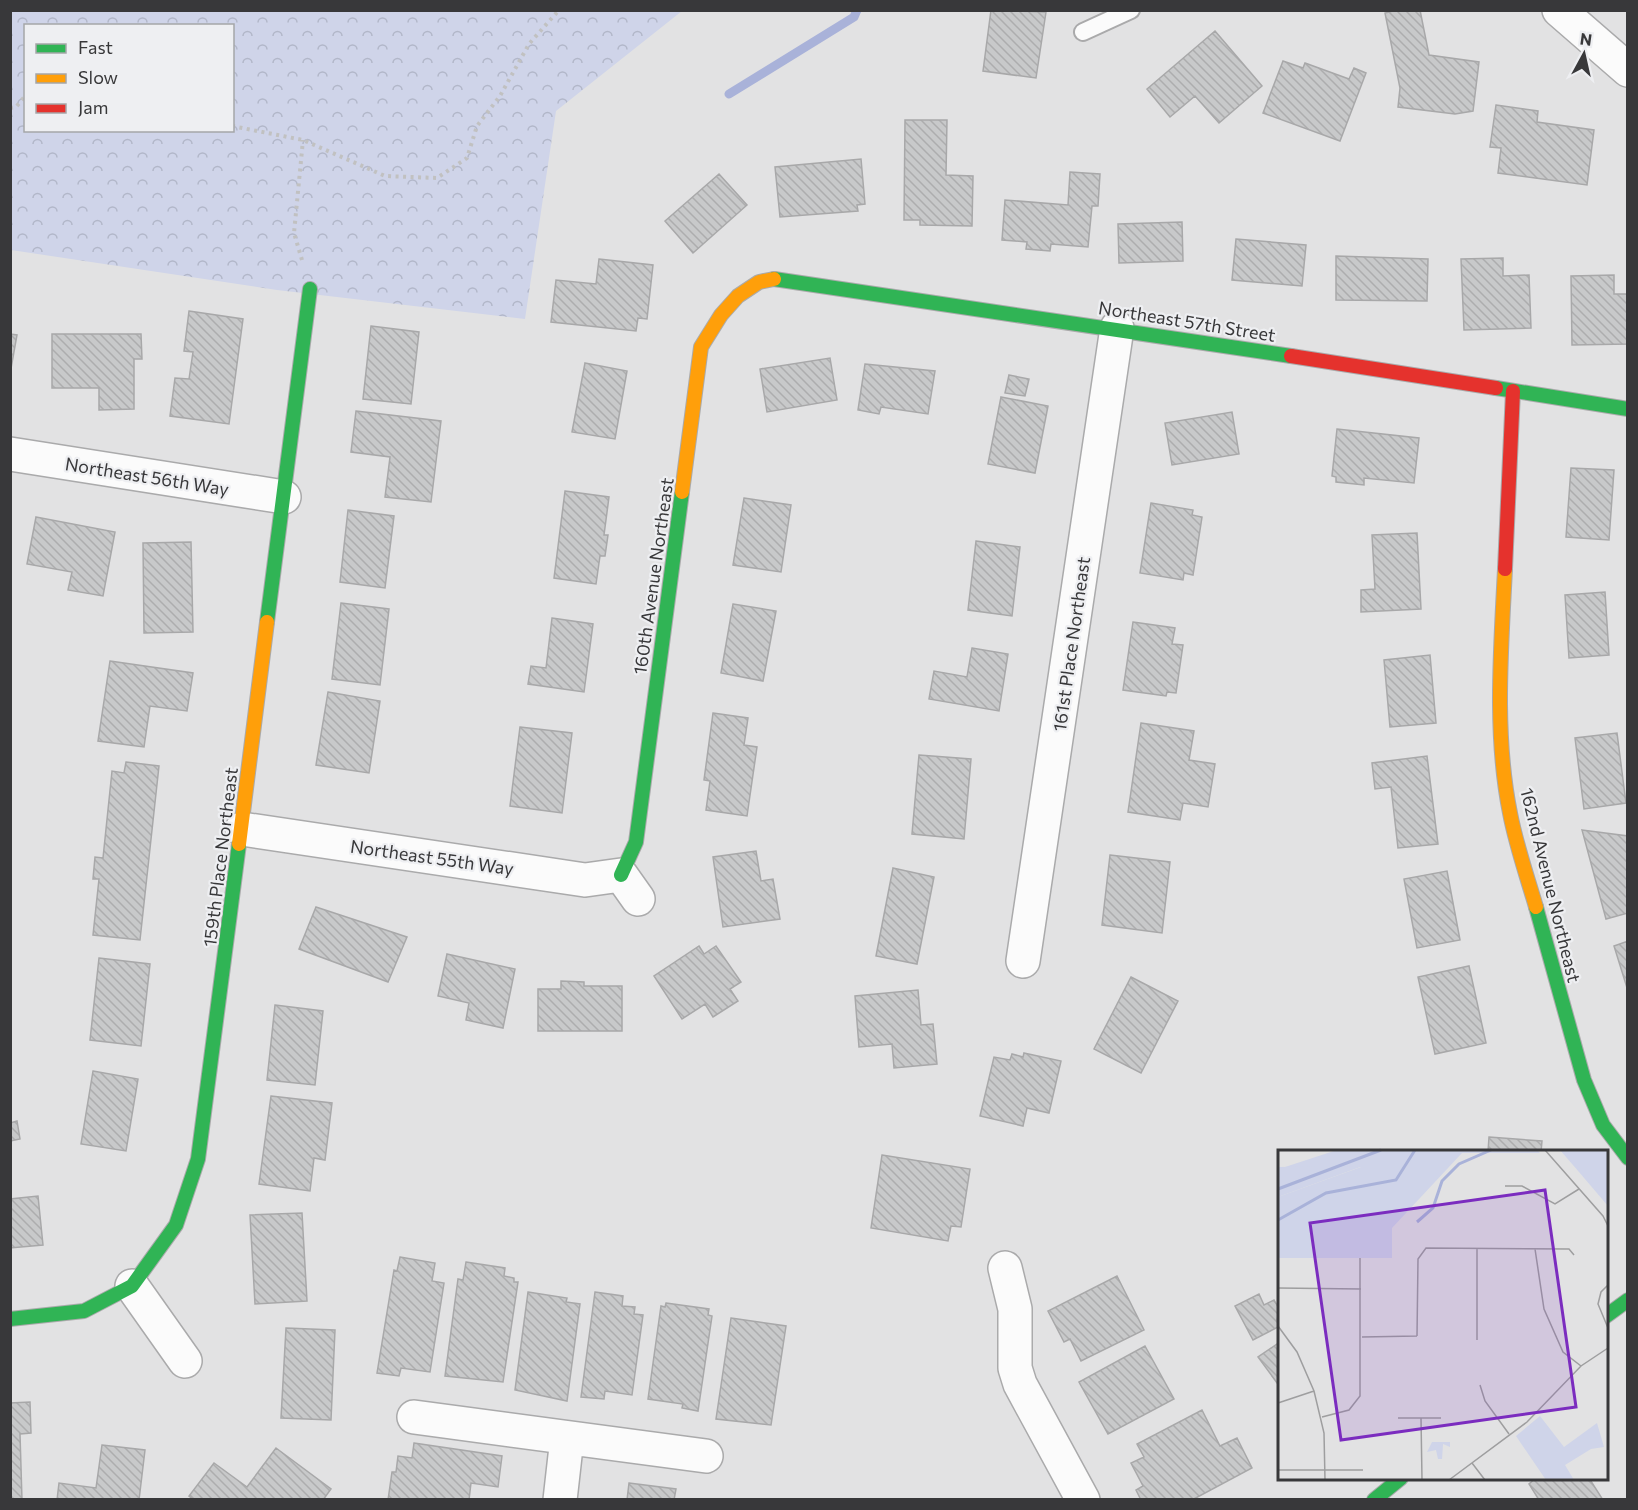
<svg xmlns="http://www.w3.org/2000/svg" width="1638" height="1510" viewBox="0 0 1638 1510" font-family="Commissioner,sans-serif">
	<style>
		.forest { fill: url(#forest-crowns); fill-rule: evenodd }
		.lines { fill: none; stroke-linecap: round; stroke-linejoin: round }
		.stream { stroke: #a9b2d9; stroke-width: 9 }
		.building { fill: url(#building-back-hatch); stroke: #a8a8a9; stroke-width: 1.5 }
		.lane-casing { stroke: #aaaaab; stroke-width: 20 }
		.street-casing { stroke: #aaaaab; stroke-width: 36 }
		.fast-casing { stroke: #aaaaab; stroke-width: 16 }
		.slow-casing { stroke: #aaaaab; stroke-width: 16 }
		.jam-casing { stroke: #aaaaab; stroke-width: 16 }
		.path { stroke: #c1c1c1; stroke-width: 4; stroke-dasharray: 3 4.5; stroke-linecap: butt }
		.lane { stroke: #fbfbfb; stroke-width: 16 }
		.street { stroke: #fbfbfb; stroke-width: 33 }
		.fast { stroke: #30b455; stroke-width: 14 }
		.slow { stroke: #ff9f0a; stroke-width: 14 }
		.jam { stroke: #e5322d; stroke-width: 14 }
		.labels { text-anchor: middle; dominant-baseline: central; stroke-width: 4.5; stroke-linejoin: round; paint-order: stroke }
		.street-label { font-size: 18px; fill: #38383a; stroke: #eeeff2 }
		.inset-river { fill: none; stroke: #a9b2d9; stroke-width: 3 }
		.inset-road { fill: none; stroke: #9e9e9f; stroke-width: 1.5 }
		.view { fill: #7b2cbf; fill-opacity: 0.15; stroke: #7b2cbf; stroke-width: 3 }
		.inset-edge { fill: none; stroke: #38383a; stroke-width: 3 }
	</style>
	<defs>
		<pattern id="forest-crowns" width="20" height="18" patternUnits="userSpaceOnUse" patternTransform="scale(1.5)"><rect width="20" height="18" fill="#cfd4e9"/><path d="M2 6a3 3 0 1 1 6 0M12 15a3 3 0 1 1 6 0" fill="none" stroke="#b2b7c9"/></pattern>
		<pattern id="building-back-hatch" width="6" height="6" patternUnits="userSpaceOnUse" patternTransform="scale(1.5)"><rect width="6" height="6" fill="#c8c9ca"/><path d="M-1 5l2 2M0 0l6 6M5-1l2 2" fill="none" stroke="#adadae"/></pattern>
	</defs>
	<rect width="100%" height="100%" fill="#e2e2e3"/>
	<path class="forest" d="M 10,11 L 682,11 L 556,111 L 525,319 L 277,290 L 11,250 ZM 26,26 L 232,26 L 232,130 L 26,130 Z"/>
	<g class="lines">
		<path class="stream" d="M 729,94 L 854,17 L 857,10"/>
	</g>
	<path class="building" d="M 991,10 L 1046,12 L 1036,78 L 983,71 Z
		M 1397,10 L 1420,10 L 1429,55 L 1479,62 L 1473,111 L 1455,114 L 1398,107 L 1400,88 L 1385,13 Z
		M 1215,31 L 1262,86 L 1219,123 L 1195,96 L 1170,117 L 1147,89 Z
		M 1283,61 L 1303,68 L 1305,63 L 1349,79 L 1354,68 L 1366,73 L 1340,141 L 1263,113 Z
		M 1496,105 L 1538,111 L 1537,122 L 1594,130 L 1587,185 L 1498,173 L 1501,148 L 1490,147 Z
		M 905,120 L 947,120 L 946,175 L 973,176 L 972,226 L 920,225 L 920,220 L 904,220 Z
		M 861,159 L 865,204 L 857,205 L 858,211 L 780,217 L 775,167 Z
		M 1070,172 L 1100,174 L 1098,206 L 1092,206 L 1088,247 L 1051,244 L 1050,251 L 1026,249 L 1027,242 L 1002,240 L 1005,200 L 1068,205 Z
		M 719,174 L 747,205 L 693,253 L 665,221 Z
		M 1182,222 L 1183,261 L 1119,263 L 1118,224 Z
		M 1236,239 L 1306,245 L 1302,286 L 1232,280 Z
		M 1336,256 L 1428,259 L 1427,301 L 1336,300 Z
		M 1503,258 L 1503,276 L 1529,275 L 1531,328 L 1464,330 L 1461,259 Z
		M 599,259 L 653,265 L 647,319 L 638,318 L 636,331 L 551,322 L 556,280 L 596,284 Z
		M 1614,275 L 1614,294 L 1628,294 L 1628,344 L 1572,345 L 1571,276 Z
		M 189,311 L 243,319 L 229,424 L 170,416 L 175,378 L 189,379 L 193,352 L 184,351 Z
		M 371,326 L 419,332 L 411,404 L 363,399 Z
		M 10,334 L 17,335 L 10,374 Z
		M 52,334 L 141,334 L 142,359 L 134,359 L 134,409 L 99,410 L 99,388 L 52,388 Z
		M 830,358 L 837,400 L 767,412 L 760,369 Z
		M 585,363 L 627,371 L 615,439 L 572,432 Z
		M 865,364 L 935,371 L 928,414 L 881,407 L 879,414 L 858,410 Z
		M 1009,375 L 1029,379 L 1025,396 L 1005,393 Z
		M 1001,397 L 1048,406 L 1035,473 L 988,464 Z
		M 356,411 L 441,421 L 431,502 L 385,497 L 390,457 L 351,452 Z
		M 1232,412 L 1239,454 L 1172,465 L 1165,423 Z
		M 1337,429 L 1419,438 L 1414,483 L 1364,478 L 1364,485 L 1336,482 L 1336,477 L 1332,476 Z
		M 1571,468 L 1614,470 L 1609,540 L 1566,537 Z
		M 565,491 L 609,497 L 604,535 L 608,535 L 605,556 L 600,556 L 596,584 L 554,578 Z
		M 744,498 L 791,505 L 781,572 L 733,565 Z
		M 1151,503 L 1193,510 L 1192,515 L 1202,517 L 1193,575 L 1184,573 L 1183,580 L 1140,573 Z
		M 348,510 L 394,516 L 385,588 L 340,582 Z
		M 36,517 L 115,532 L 103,596 L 68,590 L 72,572 L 27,564 Z
		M 1417,533 L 1421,609 L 1361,612 L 1361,590 L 1375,589 L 1372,535 Z
		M 976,541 L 1020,547 L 1012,616 L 968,610 Z
		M 191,542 L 193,632 L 144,633 L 143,543 Z
		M 1605,592 L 1609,655 L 1569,658 L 1565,595 Z
		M 341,603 L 389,609 L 380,685 L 332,679 Z
		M 733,604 L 776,611 L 763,681 L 721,673 Z
		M 552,618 L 593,624 L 584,692 L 528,684 L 531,666 L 546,668 Z
		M 1133,622 L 1175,628 L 1172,644 L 1183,645 L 1176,693 L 1167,692 L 1166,696 L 1123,690 Z
		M 972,648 L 1008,654 L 999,711 L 929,699 L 934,671 L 967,677 Z
		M 1430,655 L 1436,723 L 1390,727 L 1384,660 Z
		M 110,661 L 193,673 L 187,711 L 150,706 L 144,747 L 98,741 Z
		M 328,692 L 380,701 L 369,773 L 316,765 Z
		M 713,713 L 748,718 L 744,745 L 757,747 L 747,816 L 706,810 L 710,781 L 704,780 Z
		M 1141,723 L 1194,731 L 1189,760 L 1215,764 L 1208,807 L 1183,803 L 1180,820 L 1128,812 Z
		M 520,727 L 572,733 L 562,813 L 510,806 Z
		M 1617,733 L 1626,803 L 1584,809 L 1575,738 Z
		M 919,755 L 971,759 L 964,839 L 912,834 Z
		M 1427,756 L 1438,844 L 1398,848 L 1391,787 L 1375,789 L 1372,763 Z
		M 126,762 L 159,766 L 140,940 L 93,935 L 99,879 L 93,879 L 95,857 L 103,858 L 112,771 L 124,773 Z
		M 1582,830 L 1628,836 L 1628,913 L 1606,919 Z
		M 756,851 L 761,881 L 773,879 L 780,919 L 723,927 L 713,857 Z
		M 1110,855 L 1170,862 L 1162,933 L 1102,925 Z
		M 893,868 L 934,877 L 917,964 L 876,956 Z
		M 1447,871 L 1460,940 L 1417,948 L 1404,879 Z
		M 316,907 L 407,937 L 388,982 L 299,949 Z
		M 1628,941 L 1628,991 L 1614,946 Z
		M 699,946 L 704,954 L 716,946 L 741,982 L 730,989 L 738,1001 L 713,1017 L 705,1004 L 682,1019 L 654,976 Z
		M 447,954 L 515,969 L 503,1028 L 466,1020 L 469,1003 L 438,996 Z
		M 99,958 L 150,964 L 141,1046 L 90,1040 Z
		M 1469,966 L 1486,1043 L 1435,1054 L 1418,977 Z
		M 1131,977 L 1178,1001 L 1141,1073 L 1094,1049 Z
		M 561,981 L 584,982 L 584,986 L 622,986 L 622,1031 L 538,1031 L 538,989 L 561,989 Z
		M 918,990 L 921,1025 L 933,1024 L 937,1064 L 894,1068 L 892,1044 L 859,1047 L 855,996 Z
		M 275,1005 L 323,1011 L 315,1085 L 267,1080 Z
		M 1024,1053 L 1061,1061 L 1049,1113 L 1027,1108 L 1023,1126 L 980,1116 L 994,1057 L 1010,1060 L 1012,1054 L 1023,1057 Z
		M 93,1071 L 138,1079 L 126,1151 L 81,1144 Z
		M 271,1096 L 332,1103 L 325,1160 L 314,1158 L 310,1191 L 259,1184 Z
		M 17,1121 L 20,1139 L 10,1141 L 10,1123 Z
		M 1489,1137 L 1542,1141 L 1541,1152 L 1488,1152 Z
		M 882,1155 L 970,1169 L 961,1227 L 951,1226 L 948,1241 L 871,1228 Z
		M 38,1196 L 43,1245 L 10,1248 L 10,1199 Z
		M 302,1213 L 307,1301 L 255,1304 L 250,1215 Z
		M 400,1257 L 435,1263 L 432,1281 L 444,1283 L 430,1372 L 401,1368 L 399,1376 L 377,1373 L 394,1270 L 397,1271 Z
		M 466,1262 L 505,1268 L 504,1276 L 514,1278 L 514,1282 L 518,1282 L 503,1382 L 445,1376 L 458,1279 L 463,1280 Z
		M 1117,1276 L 1144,1330 L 1081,1361 L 1070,1339 L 1064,1342 L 1048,1311 Z
		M 528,1292 L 567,1298 L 566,1302 L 580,1304 L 567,1401 L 515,1390 Z
		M 595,1292 L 623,1296 L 622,1306 L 635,1307 L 634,1314 L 643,1315 L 632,1395 L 605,1391 L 604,1399 L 581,1397 Z
		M 1259,1294 L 1264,1305 L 1274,1300 L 1280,1310 L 1277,1320 L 1280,1326 L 1253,1340 L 1235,1306 Z
		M 666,1303 L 709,1309 L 708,1315 L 712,1316 L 698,1411 L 682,1408 L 683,1404 L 648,1399 L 661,1306 L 665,1307 Z
		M 731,1318 L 786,1326 L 771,1425 L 716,1419 Z
		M 286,1328 L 335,1330 L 331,1420 L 281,1418 Z
		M 1280,1342 L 1280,1387 L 1258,1357 Z
		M 1145,1346 L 1174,1399 L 1108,1434 L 1079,1382 Z
		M 30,1402 L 31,1433 L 20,1434 L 22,1500 L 10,1500 L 10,1403 Z
		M 1202,1410 L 1220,1446 L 1237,1438 L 1252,1468 L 1192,1500 L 1141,1500 L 1136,1490 L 1143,1486 L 1131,1463 L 1144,1457 L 1137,1444 Z
		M 414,1443 L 502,1456 L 498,1487 L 471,1483 L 469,1500 L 388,1500 L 392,1472 L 396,1472 L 398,1456 L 412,1458 Z
		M 102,1445 L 145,1450 L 139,1500 L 57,1500 L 59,1483 L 96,1488 Z
		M 276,1448 L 331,1489 L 323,1500 L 194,1500 L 189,1496 L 214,1463 L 247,1487 Z
		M 1536,1478 L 1589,1478 L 1603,1500 L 1539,1500 L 1529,1484 Z
		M 629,1483 L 676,1489 L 674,1500 L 627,1500 Z"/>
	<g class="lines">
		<defs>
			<path id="lane" d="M 1083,32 L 1131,10"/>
			<path id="street" d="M 1559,10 L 1628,70
				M 10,454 L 284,497
				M 242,829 L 585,880 L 621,875 L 638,899
				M 1023,961 L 1117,328
				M 1005,1268 L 1015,1309 L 1015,1368 L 1020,1384 L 1083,1500
				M 132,1286 L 185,1361
				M 414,1417 L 706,1456
				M 560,1500 L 567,1438"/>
			<path id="fast" d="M 774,279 L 1291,356
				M 1496,388 L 1628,409
				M 267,622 L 310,289
				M 621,875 L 636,842 L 682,492
				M 1536,907 L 1584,1080 L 1603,1125 L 1628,1158
				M 1606,1316 L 1628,1300
				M 10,1319 L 84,1311 L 132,1286 L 176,1225 L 198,1159 L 239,844
				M 1374,1500 L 1401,1478"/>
			<path id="slow" d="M 682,492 L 701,347 L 721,315 L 738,296 L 759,282 L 774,279
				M 1505,569 C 1501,649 1494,734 1510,813 C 1516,845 1527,876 1536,907
				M 239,844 L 267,622"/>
			<path id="jam" d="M 1291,356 L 1496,388
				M 1505,569 L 1513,391"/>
		</defs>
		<use href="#lane" class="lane-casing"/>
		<use href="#street" class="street-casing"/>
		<use href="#fast" class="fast-casing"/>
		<use href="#slow" class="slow-casing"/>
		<use href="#jam" class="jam-casing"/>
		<path class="path" d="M 10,108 L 16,107 L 26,95
			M 232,126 L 303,140 L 385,176 L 437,178 L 467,158 L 477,126 L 500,96 L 529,44 L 559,10
			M 302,260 L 294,233 L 303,140"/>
		<use href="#lane" class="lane"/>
		<use href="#street" class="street"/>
		<use href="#fast" class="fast"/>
		<use href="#slow" class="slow"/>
		<use href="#jam" class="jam"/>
	</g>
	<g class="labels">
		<g class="street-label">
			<text transform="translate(1187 321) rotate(9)">Northeast 57th Street</text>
			<text transform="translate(147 476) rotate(9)">Northeast 56th Way</text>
			<text transform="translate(653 576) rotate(-82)">160th Avenue Northeast</text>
			<text transform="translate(1071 644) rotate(-82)">161st Place Northeast</text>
			<text transform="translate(220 857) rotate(-83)">159th Place Northeast</text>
			<text transform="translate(432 857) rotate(8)">Northeast 55th Way</text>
			<text transform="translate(1551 885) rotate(76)">162nd Avenue Northeast</text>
		</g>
	</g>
	<g transform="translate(1278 1150)">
		<rect width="330" height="330" fill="#e2e2e3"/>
		<path d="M 154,292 L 172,292 L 172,303 L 172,297 L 165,294 L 164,309 L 160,309 L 158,300 L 149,302 Z" fill="#cfd4e9"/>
		<path d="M 59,0 L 259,0 L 262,3 L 184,3 L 114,78 L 114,108 L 0,108 L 0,47 L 83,17 L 7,17 ZM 262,266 L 286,297 L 319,273 L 326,297 L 313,299 L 287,315 L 296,330 L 268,330 L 238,286 Z" fill="#cfd4e9"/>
		<path d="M 282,0 L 330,0 L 330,56 L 301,22 ZM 85,16 L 0,47 L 0,17 Z" fill="#cfd4e9"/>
		<path class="inset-river" d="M 0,39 L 103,0M 0,70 L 48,43 L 118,30 L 137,0M 139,72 L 155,58 L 164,31 L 181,14 L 213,0"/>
		<path class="inset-road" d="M 267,0 L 325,66 L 330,76M 227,36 L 244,36 L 277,54 L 301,39M 257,99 L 266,159 L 285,202 L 303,216M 330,135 L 323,142 L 320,154 L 330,178M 0,138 L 83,139M 0,176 L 19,202 L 36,241 L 46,283 L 47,330M 139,186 L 140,109 L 148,98 L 291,99 L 296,105M 84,187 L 139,186M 199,190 L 199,98M 202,235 L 207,251 L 231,284M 0,253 L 36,241M 44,267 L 71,260 L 82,246 L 82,108M 120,268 L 163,268M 143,268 L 144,330M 194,313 L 207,330M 0,320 L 85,320M 171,330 L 249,272 L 303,216 L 330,198"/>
		<path class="view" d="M 267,40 L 298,257 L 63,290 L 32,73 Z"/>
		<rect width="330" height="330" class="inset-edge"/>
	</g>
	<rect width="1638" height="1510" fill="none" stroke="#38383a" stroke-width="24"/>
	<rect x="24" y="24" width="210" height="108" fill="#eeeff2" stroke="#a5a6a8" stroke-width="1.5"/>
	<rect x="36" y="44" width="30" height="9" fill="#30b455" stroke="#a5a6a8" stroke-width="1.5"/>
	<text x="78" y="54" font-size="18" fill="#38383a">Fast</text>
	<rect x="36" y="74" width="30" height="9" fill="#ff9f0a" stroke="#a5a6a8" stroke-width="1.5"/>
	<text x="78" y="84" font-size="18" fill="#38383a">Slow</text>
	<rect x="36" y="104" width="30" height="9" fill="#e5322d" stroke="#a5a6a8" stroke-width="1.5"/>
	<text x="78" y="114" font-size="18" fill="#38383a">Jam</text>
	<g transform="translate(1584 54) rotate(8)" stroke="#eeeff2" stroke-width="4.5" paint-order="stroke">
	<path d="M0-4.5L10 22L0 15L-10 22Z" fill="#38383a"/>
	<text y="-9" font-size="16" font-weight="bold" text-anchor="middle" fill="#38383a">N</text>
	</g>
</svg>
